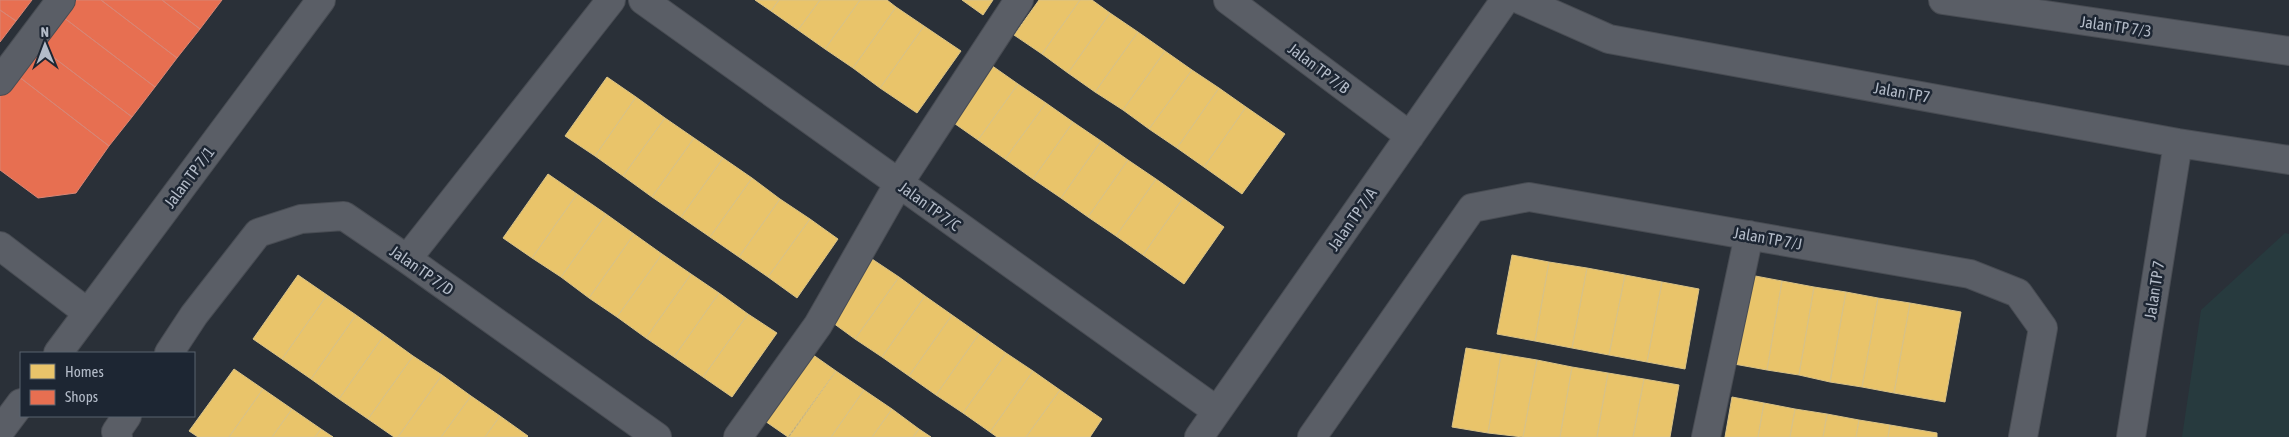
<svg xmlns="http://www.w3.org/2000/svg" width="2289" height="437" viewBox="0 0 2289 437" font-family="'Asap Condensed',sans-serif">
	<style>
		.green { fill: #273a3e }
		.homes { fill: #e9c46a; stroke: #d9c286 }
		.shops { fill: #e76f51; stroke: #d88675 }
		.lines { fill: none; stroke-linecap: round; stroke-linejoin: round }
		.minor-casing { stroke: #484c53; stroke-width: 30 }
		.minor { stroke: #5a5e66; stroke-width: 28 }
		.labels { text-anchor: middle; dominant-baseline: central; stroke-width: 5; stroke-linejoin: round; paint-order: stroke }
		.street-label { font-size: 16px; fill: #b4bcc9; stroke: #1d2633 }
	</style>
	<rect width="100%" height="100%" fill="#2a3038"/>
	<path class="green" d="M 2285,233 L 2289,234 L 2289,437 L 2182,437 L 2201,310 Z"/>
	<path class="homes" d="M 755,0 L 779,0 L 771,11 Z
		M 779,0 L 820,0 L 798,30 L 771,11 Z
		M 820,0 L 860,0 L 825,49 L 798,30 Z
		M 860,0 L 887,0 L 896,7 L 853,68 L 825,49 Z
		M 962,0 L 993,0 L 983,15 Z
		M 1039,0 L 1080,0 L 1042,54 L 1014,35 Z
		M 1080,0 L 1092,0 L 1110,13 L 1068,73 L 1042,54 Z
		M 896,7 L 924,26 L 880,88 L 853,68 Z
		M 1110,13 L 1138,32 L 1095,92 L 1068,73 Z
		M 924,26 L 961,51 L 917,113 L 880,88 Z
		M 1138,32 L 1165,51 L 1123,110 L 1095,92 Z
		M 1165,51 L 1192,70 L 1149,129 L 1123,110 Z
		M 991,65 L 1018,84 L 978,140 L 951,121 Z
		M 1192,70 L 1219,88 L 1177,148 L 1149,129 Z
		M 607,77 L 636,97 L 595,156 L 565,136 Z
		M 1018,84 L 1046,103 L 1005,159 L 978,140 Z
		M 1219,88 L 1246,107 L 1204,167 L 1177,148 Z
		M 636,97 L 665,118 L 623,176 L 595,156 Z
		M 1046,103 L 1073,122 L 1033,179 L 1005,159 Z
		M 1246,107 L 1285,134 L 1242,194 L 1204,167 Z
		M 665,118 L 694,138 L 652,197 L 623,176 Z
		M 1073,122 L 1101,141 L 1061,198 L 1033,179 Z
		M 694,138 L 723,158 L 681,217 L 652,197 Z
		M 1101,141 L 1128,160 L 1088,217 L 1061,198 Z
		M 723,158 L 752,178 L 710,237 L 681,217 Z
		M 1128,160 L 1156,179 L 1116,236 L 1088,217 Z
		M 548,174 L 577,194 L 532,258 L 503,238 Z
		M 752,178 L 780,199 L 739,257 L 710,237 Z
		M 1156,179 L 1183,198 L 1143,255 L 1116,236 Z
		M 577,194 L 606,214 L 561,277 L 532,258 Z
		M 1183,198 L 1224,227 L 1184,284 L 1143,255 Z
		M 780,199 L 810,219 L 768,277 L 739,257 Z
		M 606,214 L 634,234 L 589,298 L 561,277 Z
		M 810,219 L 838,239 L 797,298 L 768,277 Z
		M 634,234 L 662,254 L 617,317 L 589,298 Z
		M 662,254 L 691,274 L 646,338 L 617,317 Z
		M 1512,255 L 1549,262 L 1535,341 L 1497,334 Z
		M 872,259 L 899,277 L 855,339 L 829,320 Z
		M 1549,262 L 1587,268 L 1572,348 L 1535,341 Z
		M 1587,268 L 1625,275 L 1609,355 L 1572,348 Z
		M 691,274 L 719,293 L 674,357 L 646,338 Z
		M 298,275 L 327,295 L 282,359 L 253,339 Z
		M 1625,275 L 1662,282 L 1647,362 L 1609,355 Z
		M 1750,275 L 1782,281 L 1767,370 L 1734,364 Z
		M 899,277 L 925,296 L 882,357 L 855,339 Z
		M 1782,281 L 1814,287 L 1799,375 L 1767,370 Z
		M 1662,282 L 1699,289 L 1685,369 L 1647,362 Z
		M 1814,287 L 1846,292 L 1830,382 L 1799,375 Z
		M 1846,292 L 1878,298 L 1862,387 L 1830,382 Z
		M 719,293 L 748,314 L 703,377 L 674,357 Z
		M 327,295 L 356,315 L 311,379 L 282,359 Z
		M 925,296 L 952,315 L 909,376 L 882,357 Z
		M 1878,298 L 1910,303 L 1894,393 L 1862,387 Z
		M 1910,303 L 1961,312 L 1945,402 L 1894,393 Z
		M 748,314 L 777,333 L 732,397 L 703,377 Z
		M 356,315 L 384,335 L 339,399 L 311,379 Z
		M 952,315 L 979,334 L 936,395 L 909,376 Z
		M 979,334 L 1006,353 L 963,413 L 936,395 Z
		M 384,335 L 413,356 L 368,419 L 339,399 Z
		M 1466,348 L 1501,354 L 1488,433 L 1452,427 Z
		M 809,352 L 836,371 L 788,437 L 762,419 Z
		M 1006,353 L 1033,371 L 990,432 L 963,413 Z
		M 1501,354 L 1537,360 L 1523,437 L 1488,433 Z
		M 413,356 L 442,375 L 398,437 L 394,437 L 368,419 Z
		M 1537,360 L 1572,367 L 1560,437 L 1523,437 Z
		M 1572,367 L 1608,373 L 1597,437 L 1560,437 Z
		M 234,369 L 263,389 L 229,437 L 198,437 L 189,431 Z
		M 836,371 L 864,390 L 831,437 L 789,437 Z
		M 1033,371 L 1060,390 L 1026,437 L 997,437 L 990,432 Z
		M 1608,373 L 1644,379 L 1633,437 L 1597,437 Z
		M 442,375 L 471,396 L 441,437 L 398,437 Z
		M 1644,379 L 1679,385 L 1670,437 L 1633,437 Z
		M 263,389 L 292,409 L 272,437 L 229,437 Z
		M 864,390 L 892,409 L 872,437 L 831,437 Z
		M 1060,390 L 1102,419 L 1090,437 L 1026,437 Z
		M 471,396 L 500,416 L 485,437 L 441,437 Z
		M 1732,397 L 1764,403 L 1758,437 L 1725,437 Z
		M 1764,403 L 1795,409 L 1790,437 L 1758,437 Z
		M 292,409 L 321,429 L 315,437 L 272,437 Z
		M 892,409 L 919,429 L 913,437 L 872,437 Z
		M 1795,409 L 1827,414 L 1823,437 L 1790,437 Z
		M 1827,414 L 1859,420 L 1856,437 L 1823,437 Z
		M 500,416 L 528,436 L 527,437 L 485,437 Z
		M 1859,420 L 1890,425 L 1888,437 L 1856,437 Z
		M 1890,425 L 1937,433 L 1937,437 L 1888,437 Z
		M 321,429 L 333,437 L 315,437 Z
		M 919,429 L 931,437 L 913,437 Z"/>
	<path class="shops" d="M 0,0 L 32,0 L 16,21 L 0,10 Z
		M 70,0 L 101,0 L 177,58 L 155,87 L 59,14 Z
		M 101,0 L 162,0 L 200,29 L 177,58 Z
		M 162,0 L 222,0 L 200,29 Z
		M 0,10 L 16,21 L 0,42 Z
		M 59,14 L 155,87 L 132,117 L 36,44 Z
		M 36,44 L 132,117 L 109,146 L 14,73 Z
		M 14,73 L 109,146 L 76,193 L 38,198 L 0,170 L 0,90 Z"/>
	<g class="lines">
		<defs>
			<path id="minor" d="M 643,0 L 1217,411
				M 1228,0 L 1410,136
				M 1521,0 L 1609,39 L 2178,143 L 2289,160
				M 1943,0 L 2289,51
				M 0,81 L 61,0
				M 0,246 L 88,313
				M 407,259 L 611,0
				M 58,353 L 321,0
				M 169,353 L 194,315 L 258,233 L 301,219 L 344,216 L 407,259 L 657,437
				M 0,431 L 21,403
				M 118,437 L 116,432 L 127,416
				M 738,437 L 818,325 L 899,183 L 1019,0
				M 1199,437 L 1505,0
				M 1312,437 L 1472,208 L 1529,197 L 1970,274 L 2018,293 L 2043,328 L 2023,437
				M 1706,437 L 1749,235
				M 2131,437 L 2178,143"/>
		</defs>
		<use href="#minor" class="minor-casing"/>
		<use href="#minor" class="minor"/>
	</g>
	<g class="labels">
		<g class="street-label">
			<text transform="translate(2116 26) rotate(8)">Jalan TP 7/3</text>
			<text transform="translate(1319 68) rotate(37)">Jalan TP 7/B</text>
			<text transform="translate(1902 92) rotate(10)">Jalan TP7</text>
			<text transform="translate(189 177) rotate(-53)">Jalan TP 7/1</text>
			<text transform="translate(930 206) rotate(36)">Jalan TP 7/C</text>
			<text transform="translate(1352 219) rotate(-55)">Jalan TP 7/A</text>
			<text transform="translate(1768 238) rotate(10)">Jalan TP 7/J</text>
			<text transform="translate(422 270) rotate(35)">Jalan TP 7/D</text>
			<text transform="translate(2154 290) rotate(-81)">Jalan TP 7</text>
		</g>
	</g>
	<rect x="20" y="352" width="175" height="65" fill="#1d2633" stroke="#59626f"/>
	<rect x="30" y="364" width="25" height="15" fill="#e9c46a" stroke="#59626f"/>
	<text x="65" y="377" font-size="15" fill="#b4bcc9">Homes</text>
	<rect x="30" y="390" width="25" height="15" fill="#e76f51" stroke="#59626f"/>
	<text x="65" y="402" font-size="15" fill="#b4bcc9">Shops</text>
	<g transform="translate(45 45) rotate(359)" stroke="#1d2633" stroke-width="4" paint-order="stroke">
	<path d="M0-4L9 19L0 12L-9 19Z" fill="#b4bcc9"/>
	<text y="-8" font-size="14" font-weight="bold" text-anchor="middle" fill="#b4bcc9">N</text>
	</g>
</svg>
